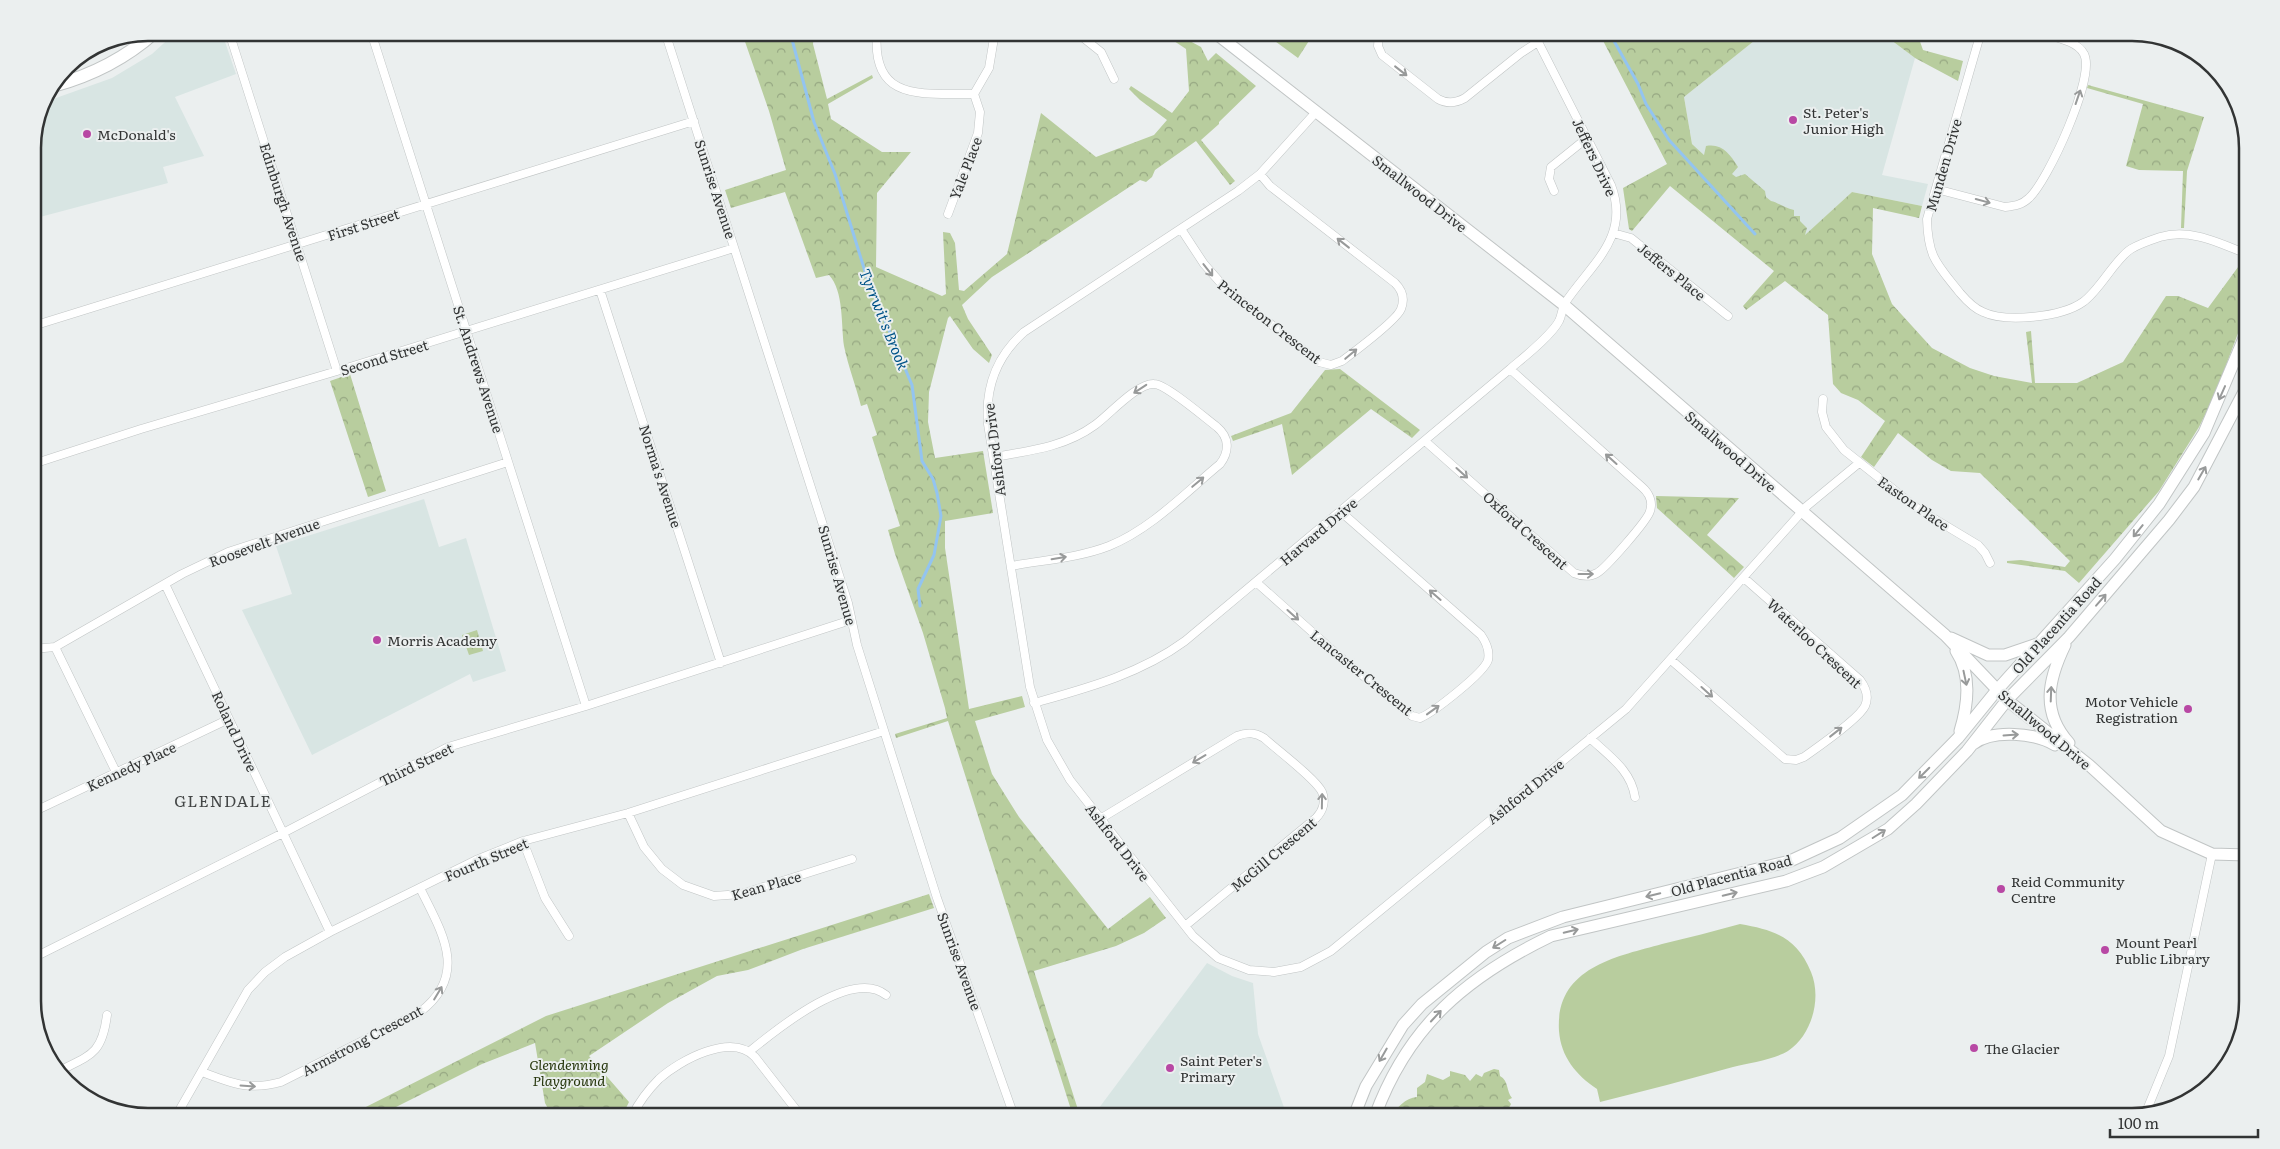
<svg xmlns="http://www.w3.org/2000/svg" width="2280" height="1149" viewBox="0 0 2280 1149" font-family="Literata,serif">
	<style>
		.built { fill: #d8e5e3 }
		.grass { fill: #b8cd9e }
		.forest { fill: url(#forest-crowns) }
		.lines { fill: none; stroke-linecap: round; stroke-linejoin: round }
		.stream { stroke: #93c4f0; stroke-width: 3 }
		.street-casing { stroke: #c1c5c5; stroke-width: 9 }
		.secondary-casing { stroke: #c1c5c5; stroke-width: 13 }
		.primary-casing { stroke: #c1c5c5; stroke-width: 14 }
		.street { stroke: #fff; stroke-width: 8 }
		.secondary { stroke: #fff; stroke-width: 11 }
		.primary { stroke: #fff; stroke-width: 12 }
		.oneway { stroke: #989a9a }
		.poi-dot { fill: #b848a4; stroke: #ebefef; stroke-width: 2 }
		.labels { text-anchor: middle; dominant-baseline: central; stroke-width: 4; stroke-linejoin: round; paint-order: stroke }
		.poi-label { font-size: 14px; fill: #323434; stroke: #ebefef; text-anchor: start }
		.street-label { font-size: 14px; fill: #323434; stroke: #ebefef }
		.park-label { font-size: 14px; font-style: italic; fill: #27370d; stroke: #ebefef }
		.water-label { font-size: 15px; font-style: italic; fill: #005388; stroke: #ebefef }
		.quarter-label { font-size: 16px; letter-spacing: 1px; fill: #434646; stroke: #ebefef }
		.rim { fill: none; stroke: #323434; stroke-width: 2.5 }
	</style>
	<defs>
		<pattern id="forest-crowns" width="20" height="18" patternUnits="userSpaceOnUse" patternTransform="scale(1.25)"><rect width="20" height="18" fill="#b8cd9e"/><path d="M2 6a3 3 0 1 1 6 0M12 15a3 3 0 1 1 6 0" fill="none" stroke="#96a782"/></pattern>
	</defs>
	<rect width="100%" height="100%" fill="#ebefef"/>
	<path class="built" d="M 175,33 L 222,33 L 236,74 L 175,97 L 204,156 L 163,167 L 168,183 L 40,217 L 36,201 L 33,201 L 33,141 L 42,103 L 112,78 L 152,54 Z
		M 1764,33 L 1877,33 L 1887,37 L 1915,58 L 1882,175 L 1928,184 L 1922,206 L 1852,192 L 1798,242 L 1692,144 L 1684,97 Z
		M 424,499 L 439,547 L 466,538 L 506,671 L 473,682 L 470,674 L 312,755 L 242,610 L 292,594 L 276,546 Z
		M 1207,963 L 1232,976 L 1253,983 L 1258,1034 L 1287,1116 L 1093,1116 Z"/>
	<path class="grass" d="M 1740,924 C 1775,930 1797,938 1811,972 C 1822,998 1812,1035 1788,1051 C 1775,1059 1749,1063 1733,1067 C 1689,1079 1645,1091 1600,1102 L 1597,1089 C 1576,1075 1561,1057 1559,1031 C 1555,968 1615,957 1662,944 C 1688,938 1714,931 1740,924 Z"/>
	<path class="forest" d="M 742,33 L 814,33 L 813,44 L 827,99 L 872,75 L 873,78 L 828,104 L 831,119 L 882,152 L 911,152 L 877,193 L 876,267 L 942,296 L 946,294 L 943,232 L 950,233 L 955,243 L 959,290 L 964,291 L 1007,254 L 1041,113 L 1096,157 L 1154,135 L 1167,120 L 1140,100 L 1129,89 L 1131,86 L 1172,113 L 1189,91 L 1186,49 L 1162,33 L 1180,33 L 1188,37 L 1188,40 L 1201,47 L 1208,61 L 1216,53 L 1256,86 L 1219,122 L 1219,124 L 1201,140 L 1235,181 L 1230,185 L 1196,141 L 1155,170 L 1152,177 L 1146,182 L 1140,180 L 992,277 L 962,305 L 968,319 L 992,355 L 989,363 L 973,349 L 950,316 L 948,318 L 929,392 L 928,422 L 935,458 L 983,451 L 993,513 L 945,521 L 945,548 L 969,709 L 1022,696 L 1025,707 L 975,721 L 992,774 L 1019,817 L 1108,929 L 1150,897 L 1166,918 L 1144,933 L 1116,946 L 1034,971 L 1080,1116 L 1073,1116 L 948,721 L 896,738 L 895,734 L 947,718 L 945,708 L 923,633 L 895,554 L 888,530 L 900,526 L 872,437 L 877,435 L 867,404 L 861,406 C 856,386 848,366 844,346 C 841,325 844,291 829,275 L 816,278 L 785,192 L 731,208 L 725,190 L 786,170 L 769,111 Z
		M 1264,33 L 1314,33 L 1298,58 Z
		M 1599,33 L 1764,33 L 1684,97 L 1692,144 L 1704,155 L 1706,146 C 1722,143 1730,154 1738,167 L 1732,174 L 1736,177 L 1745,174 L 1765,191 L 1766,197 L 1771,201 C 1777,202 1784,208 1794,210 L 1794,216 L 1800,216 L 1800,221 L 1807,228 L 1805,235 L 1852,192 L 1922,206 L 1919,218 L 1873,208 L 1872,254 L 1892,304 L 1932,348 L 1970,368 L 1994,376 L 2032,383 L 2026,332 L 2031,331 L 2035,383 L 2077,383 L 2123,362 L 2166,296 L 2178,296 L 2208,308 L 2241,263 L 2247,266 L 2247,309 L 2215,395 L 2199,427 L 2159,491 L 2079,583 L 2065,571 L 2007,563 L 2007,561 L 2021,560 L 2065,567 L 2070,561 L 1980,473 L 1951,471 L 1932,460 L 1898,433 L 1874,467 L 1861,457 L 1885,421 L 1858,400 L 1841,393 L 1833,384 L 1828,315 L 1785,281 L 1746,310 L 1743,306 L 1774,271 L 1670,186 L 1632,231 L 1629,229 L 1623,188 L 1667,164 Z
		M 1877,33 L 1917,33 L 1923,50 L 1963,61 L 1958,81 L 1915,58 L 1887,37 Z
		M 2088,85 L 2204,117 L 2187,171 L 2184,228 L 2181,228 L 2183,171 L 2139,170 L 2126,166 L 2143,104 L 2087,88 Z
		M 1340,369 L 1420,430 L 1412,438 L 1371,409 L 1292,475 L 1282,424 L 1233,441 L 1231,436 L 1291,413 L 1325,370 Z
		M 350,374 L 386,491 L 368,497 L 330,381 Z
		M 1656,496 L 1739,498 L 1707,535 L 1744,567 L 1734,578 L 1657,508 Z
		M 477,630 L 483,651 L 469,655 L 462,635 Z
		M 929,894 L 934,908 L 803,949 L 748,970 L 717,976 L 668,1003 L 589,1056 L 629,1102 L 624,1112 L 603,1108 L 571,1109 L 570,1116 L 552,1116 L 545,1103 L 535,1043 L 482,1064 L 378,1116 L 348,1116 L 546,1016 Z
		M 1494,1069 L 1499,1070 L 1500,1076 C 1509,1081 1506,1091 1512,1098 L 1508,1100 L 1511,1104 L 1505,1116 L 1500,1111 L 1497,1112 L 1494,1116 L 1391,1116 C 1397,1108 1405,1098 1417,1097 L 1417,1088 L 1425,1082 L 1427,1074 L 1443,1080 L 1450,1076 L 1450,1071 L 1465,1075 L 1470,1081 L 1476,1074 L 1482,1077 L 1484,1073 Z"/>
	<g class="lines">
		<path class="stream" d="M 790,32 L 814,122 L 835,174 L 867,278 L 912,385 L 922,461 L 933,479 L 937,493 L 941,516 L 934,555 L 918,589 L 920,606
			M 1609,32 L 1638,84 L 1646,104 L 1669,140 L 1755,234"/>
		<defs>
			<path id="street" d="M 229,32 L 337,371
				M 371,32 L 586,706
				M 665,32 L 848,603 L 857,645 L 937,898 L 1014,1116
				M 877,32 C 871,103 923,93 974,94 L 989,68 L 995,32
				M 1076,32 L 1101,52 L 1114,79
				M 1379,32 L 1378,46 L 1382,55 L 1438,99 C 1447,104 1456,103 1465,98 L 1521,53 L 1538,42
				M 1981,32 L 1927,219 C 1928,258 1937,264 1960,293 C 1966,300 1975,309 1983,312 C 2006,323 2062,317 2083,302 C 2100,290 2115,259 2131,249 C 2139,244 2151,240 2160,237 C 2190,228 2219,243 2247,254
				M 1316,112 L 1260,174 L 1238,191 L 1024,332 C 996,357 985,388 988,424 L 1030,687 L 1047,740 L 1070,780 L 1193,936 L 1218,958 L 1249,970 L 1274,972 L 1301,967 L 1331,951 L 1626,709 L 1807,506 L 1859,463
				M 1936,189 L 2005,207 C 2014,206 2022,205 2029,198 C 2048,181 2096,76 2084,54 C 2077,40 2052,37 2039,32
				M 1554,191 L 1549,179 L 1551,167 L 1587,138
				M 948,214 L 978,133 L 980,112 L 974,94
				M 1181,229 L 1204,264 L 1226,289 L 1319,362 L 1331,365 L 1342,361 C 1354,352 1397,320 1401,309 C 1405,299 1402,290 1395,283 L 1270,186 L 1260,174
				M 1613,233 L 1631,238 L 1728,316
				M 600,290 L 721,663
				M 33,326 L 694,121
				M 1823,399 L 1822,412 L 1826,427 L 1844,450 L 1918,509 L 1978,545 L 1985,553 L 1990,563
				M 1425,441 L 1574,573 C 1581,576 1590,577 1597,573 C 1605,569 1648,520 1650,511 C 1653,502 1649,493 1642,487 L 1510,369
				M 994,457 C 1029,451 1065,447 1095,425 C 1109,415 1137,383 1154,384 C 1166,384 1205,418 1217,427 C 1229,437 1230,451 1220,464 C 1185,493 1151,529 1109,546 C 1078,558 1043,560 1011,566
				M 33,464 L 141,429 L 337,371 L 734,248
				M 1256,582 L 1339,656 L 1412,716 L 1420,718 C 1434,712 1484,673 1488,660 C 1490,650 1486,642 1481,635 L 1340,511
				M 165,584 L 330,932
				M 55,647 L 117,774
				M 33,649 L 55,647 L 182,574 L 228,552 L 508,462
				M 1671,660 L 1785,759 L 1796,760 L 1804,757 C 1818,747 1859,719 1865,706 C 1869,697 1866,688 1860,680 L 1744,578
				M 1034,703 C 1087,688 1140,674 1185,641 L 1510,369 C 1524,357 1551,336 1559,321 C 1562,315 1562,308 1565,303 C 1591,264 1631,237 1611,185 L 1533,32
				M 1590,738 C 1609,756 1631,770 1635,797
				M 33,812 L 229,719
				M 628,813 L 644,847 L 662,869 L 683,885 L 714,896 L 741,894 L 852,859
				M 1100,819 L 1237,736 C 1247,732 1255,732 1264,738 C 1277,750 1316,779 1322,792 C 1326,801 1323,811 1316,818 L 1185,926
				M 523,841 L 545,898 L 569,936
				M 33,958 L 283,833 L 448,747 L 586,706 L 851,620
				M 750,1051 C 776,1030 852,967 886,995
				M 59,1071 C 91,1055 102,1054 107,1015
				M 202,1072 C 232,1083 249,1091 281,1082 L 420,1012 C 470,974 441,931 420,888
				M 2146,1112 L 2169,1056 L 2212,854
				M 176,1116 L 248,990 L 265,972 L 285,957 L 330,932 L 476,860 L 523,841 L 628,813 L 884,731
				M 632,1116 C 639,1102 648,1090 659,1079 C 680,1060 732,1032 755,1057 L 801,1116"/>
			<path id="secondary" d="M 1214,32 L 1564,305 L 1945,635 L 2007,700 L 2089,765 L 2161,831 L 2212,854 L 2247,855
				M 1951,638 L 1988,655 L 2005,655 L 2037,644
				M 2065,645 C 2048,680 2041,712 2069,743
				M 1956,651 C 1972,675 1968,705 1960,731
				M 1973,744 C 1993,729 2035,733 2055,745
				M 1354,1116 L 1366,1086 L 1403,1025 L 1422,1004 L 1486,952 L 1508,938 L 1563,917 L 1790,861 L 1840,838 L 1902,795 L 1958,738 L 1997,690 L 2115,559 L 2159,504 L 2204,433 L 2247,331
				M 1375,1116 C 1408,1026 1466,977 1551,936 L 1786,881 L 1823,867 L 1888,829 L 1916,804 L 1967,751 L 2007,700 L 2069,637 L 2169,520 L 2194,487 L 2247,386"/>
			<path id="primary" d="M 53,86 C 90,76 126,58 155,32"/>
		</defs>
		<use href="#street" class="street-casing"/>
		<use href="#secondary" class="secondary-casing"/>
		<use href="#primary" class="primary-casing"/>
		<use href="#street" class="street"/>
		<use href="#secondary" class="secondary"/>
		<use href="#primary" class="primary"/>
	</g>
	<defs><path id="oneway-shaft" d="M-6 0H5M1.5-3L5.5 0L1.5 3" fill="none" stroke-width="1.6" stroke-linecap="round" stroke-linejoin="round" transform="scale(1.25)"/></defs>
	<g class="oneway">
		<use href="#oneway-shaft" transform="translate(1401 71) rotate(38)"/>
		<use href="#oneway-shaft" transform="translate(2078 97) rotate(-71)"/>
		<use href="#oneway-shaft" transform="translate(1983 201) rotate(15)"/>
		<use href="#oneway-shaft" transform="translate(1343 243) rotate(-142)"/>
		<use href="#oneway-shaft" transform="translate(1208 270) rotate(52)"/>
		<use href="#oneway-shaft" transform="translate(1351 354) rotate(-40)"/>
		<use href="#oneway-shaft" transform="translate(1140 389) rotate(147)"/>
		<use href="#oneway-shaft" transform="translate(2222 393) rotate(114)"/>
		<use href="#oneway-shaft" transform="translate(1611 459) rotate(-138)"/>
		<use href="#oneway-shaft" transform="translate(1462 473) rotate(42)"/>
		<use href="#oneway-shaft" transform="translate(2202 473) rotate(-60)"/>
		<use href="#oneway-shaft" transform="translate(1198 482) rotate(-40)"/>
		<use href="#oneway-shaft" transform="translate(2138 531) rotate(129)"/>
		<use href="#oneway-shaft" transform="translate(1059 558) rotate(-9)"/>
		<use href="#oneway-shaft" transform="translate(1586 574)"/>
		<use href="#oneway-shaft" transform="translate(1435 595) rotate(-139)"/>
		<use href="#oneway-shaft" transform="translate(2101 600) rotate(-49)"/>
		<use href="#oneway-shaft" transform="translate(1293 615) rotate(42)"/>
		<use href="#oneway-shaft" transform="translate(1965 678) rotate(78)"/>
		<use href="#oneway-shaft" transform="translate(1707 692) rotate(42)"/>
		<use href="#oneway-shaft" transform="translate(2051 694) rotate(-88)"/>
		<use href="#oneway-shaft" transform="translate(1433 710) rotate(-36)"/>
		<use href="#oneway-shaft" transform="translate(1836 732) rotate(-38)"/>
		<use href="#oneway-shaft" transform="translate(2011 735) rotate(-4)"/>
		<use href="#oneway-shaft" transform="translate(1199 759) rotate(149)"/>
		<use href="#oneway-shaft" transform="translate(1924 773) rotate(135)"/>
		<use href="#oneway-shaft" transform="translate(1322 801) rotate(-89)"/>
		<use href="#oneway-shaft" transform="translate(1879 834) rotate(-32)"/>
		<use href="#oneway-shaft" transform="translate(1730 894) rotate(-13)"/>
		<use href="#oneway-shaft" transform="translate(1653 895) rotate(166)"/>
		<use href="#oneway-shaft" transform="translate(1571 931) rotate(-13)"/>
		<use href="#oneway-shaft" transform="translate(1499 944) rotate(148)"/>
		<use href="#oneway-shaft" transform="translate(438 993) rotate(-59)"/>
		<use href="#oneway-shaft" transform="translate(1436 1016) rotate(-47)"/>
		<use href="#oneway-shaft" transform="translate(1383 1055) rotate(120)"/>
		<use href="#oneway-shaft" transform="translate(248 1086) rotate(4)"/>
	</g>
	<g class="poi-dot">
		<circle cx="1793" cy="120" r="5"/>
		<circle cx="87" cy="134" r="5"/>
		<circle cx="377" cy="640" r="5"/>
		<circle cx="2188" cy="709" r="5"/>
		<circle cx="2001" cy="889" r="5"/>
		<circle cx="2105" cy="950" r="5"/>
		<circle cx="1974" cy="1048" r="5"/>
		<circle cx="1170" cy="1068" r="5"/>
	</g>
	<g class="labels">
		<g class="poi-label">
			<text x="1803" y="112">St. Peter's<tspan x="1803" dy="16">Junior High</tspan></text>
			<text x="97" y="134">McDonald's</text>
			<text x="387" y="640">Morris Academy</text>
			<text x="2178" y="701" text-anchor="end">Motor Vehicle<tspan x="2178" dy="16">Registration</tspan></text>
			<text x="2011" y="881">Reid Community<tspan x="2011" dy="16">Centre</tspan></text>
			<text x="2115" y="942">Mount Pearl<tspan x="2115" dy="16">Public Library</tspan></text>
			<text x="1984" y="1048">The Glacier</text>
			<text x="1180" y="1060">Saint Peter's<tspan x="1180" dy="16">Primary</tspan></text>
		</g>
		<g class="street-label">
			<text transform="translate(1595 157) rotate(65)">Jeffers Drive</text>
			<text transform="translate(1943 165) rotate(-74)">Munden Drive</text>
			<text transform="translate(965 168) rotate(-69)">Yale Place</text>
			<text transform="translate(716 189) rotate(72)">Sunrise Avenue</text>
			<text transform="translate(1420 193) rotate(38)">Smallwood Drive</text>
			<text transform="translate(284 202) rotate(72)">Edinburgh Avenue</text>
			<text transform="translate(363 224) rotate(-18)">First Street</text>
			<text transform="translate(1672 271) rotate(39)">Jeffers Place</text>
			<text transform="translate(1270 321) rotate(38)">Princeton Crescent</text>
			<text transform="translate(384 357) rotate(-17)">Second Street</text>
			<text transform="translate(479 369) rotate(72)">St. Andrews Avenue</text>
			<text transform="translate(994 450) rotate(-97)">Ashford Drive</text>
			<text transform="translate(1731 451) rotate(41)">Smallwood Drive</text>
			<text transform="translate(661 476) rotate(72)">Norma's Avenue</text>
			<text transform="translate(1914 503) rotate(35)">Easton Place</text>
			<text transform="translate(1526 530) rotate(42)">Oxford Crescent</text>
			<text transform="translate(1318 531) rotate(-40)">Harvard Drive</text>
			<text transform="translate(264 542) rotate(-20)">Roosevelt Avenue</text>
			<text transform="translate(838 575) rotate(74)">Sunrise Avenue</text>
			<text transform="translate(2056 625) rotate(-48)">Old Placentia Road</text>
			<text transform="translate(1815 643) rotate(43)">Waterloo Crescent</text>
			<text transform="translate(1362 672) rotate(39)">Lancaster Crescent</text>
			<text transform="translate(2045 729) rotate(40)">Smallwood Drive</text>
			<text transform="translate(235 731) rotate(65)">Roland Drive</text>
			<text transform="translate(416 764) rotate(-26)">Third Street</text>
			<text transform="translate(131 766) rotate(-25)">Kennedy Place</text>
			<text transform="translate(1525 791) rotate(-39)">Ashford Drive</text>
			<text transform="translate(1118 842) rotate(52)">Ashford Drive</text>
			<text transform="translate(1273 854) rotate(-40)">McGill Crescent</text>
			<text transform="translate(486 859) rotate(-23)">Fourth Street</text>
			<text transform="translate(1731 875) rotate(-15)">Old Placentia Road</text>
			<text transform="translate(766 885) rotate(-16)">Kean Place</text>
			<text transform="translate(960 961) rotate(70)">Sunrise Avenue</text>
			<text transform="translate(362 1040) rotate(-28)">Armstrong Crescent</text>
		</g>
		<g class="park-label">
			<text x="569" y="1064">Glendenning<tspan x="569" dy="16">Playground</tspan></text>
		</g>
		<g class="water-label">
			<text transform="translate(885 319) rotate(68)">Tyrrwit's Brook</text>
		</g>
		<g class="quarter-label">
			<text x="223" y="800">GLENDALE</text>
		</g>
	</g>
	<path d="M0 0H2280V1149H0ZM148 41H2132A107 107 0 0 1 2239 148V1001A107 107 0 0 1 2132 1108H148A107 107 0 0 1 41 1001V148A107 107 0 0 1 148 41Z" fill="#ebefef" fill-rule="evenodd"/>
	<path class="rim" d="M148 41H2132A107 107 0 0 1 2239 148V1001A107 107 0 0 1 2132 1108H148A107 107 0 0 1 41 1001V148A107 107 0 0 1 148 41Z"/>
	<path d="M2110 1129v8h148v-8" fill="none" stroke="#323434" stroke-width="2.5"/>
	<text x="2118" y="1129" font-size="15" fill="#323434" stroke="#ebefef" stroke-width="4" paint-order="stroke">100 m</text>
</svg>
